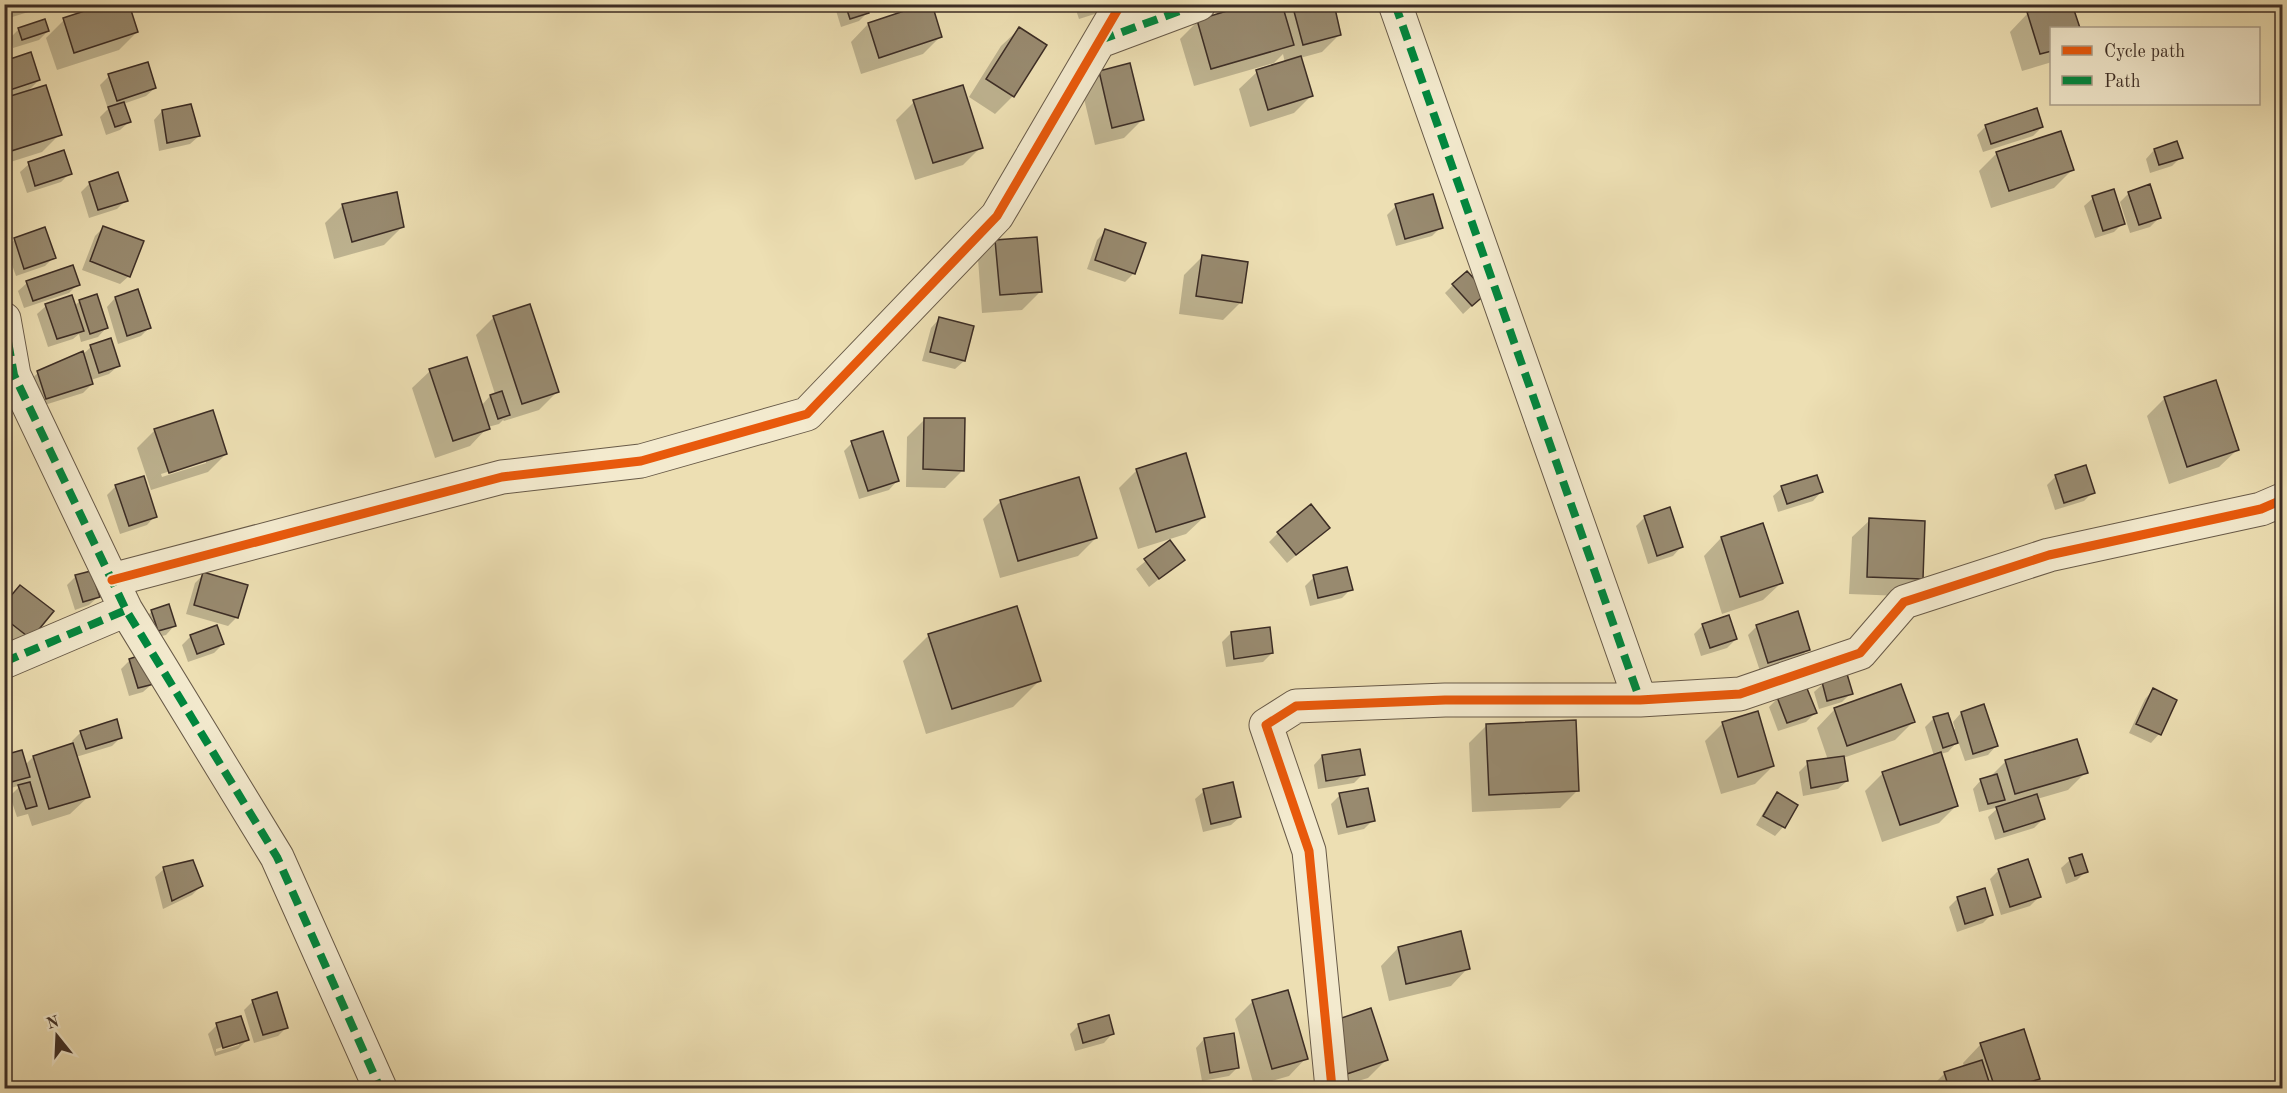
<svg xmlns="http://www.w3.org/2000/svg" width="2287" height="1093" viewBox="0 0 2287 1093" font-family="'Old Standard TT',serif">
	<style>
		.shadow { fill: #0003; fill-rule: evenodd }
		.building { fill: #988a6f; stroke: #3c2d25; stroke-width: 1.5 }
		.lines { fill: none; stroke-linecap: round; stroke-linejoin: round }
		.minor-casing { stroke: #685a48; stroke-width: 35 }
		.minor { stroke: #f3eace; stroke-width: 33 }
		.quiet { stroke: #00873e; stroke-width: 8; stroke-dasharray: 15 8; stroke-linecap: butt }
		.cycleway-casing { stroke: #f3eace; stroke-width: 13 }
		.cycleway { stroke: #e8590c; stroke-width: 9 }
	</style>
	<rect width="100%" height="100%" fill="#eddfb3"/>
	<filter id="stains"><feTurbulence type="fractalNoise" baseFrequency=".00333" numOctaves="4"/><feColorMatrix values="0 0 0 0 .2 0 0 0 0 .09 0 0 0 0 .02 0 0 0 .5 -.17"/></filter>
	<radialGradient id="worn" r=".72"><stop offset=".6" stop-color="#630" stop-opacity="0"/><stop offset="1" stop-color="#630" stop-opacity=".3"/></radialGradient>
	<path class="shadow" d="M 4,4 L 42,4 L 38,9 L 9,18 Z
		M 46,4 L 68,4 L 48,11 Z
		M 834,4 L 865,4 L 868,12 L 859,21 L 841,27 Z
		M 1074,4 L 1107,4 L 1098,13 L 1079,19 Z
		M 1114,4 L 1195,4 L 1122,30 Z
		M 1256,4 L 1332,4 L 1340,34 L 1322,52 L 1300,58 L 1311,96 L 1294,113 L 1250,127 L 1239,89 L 1257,72 L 1285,63 L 1283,54 L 1274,63 L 1194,86 L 1180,39 L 1197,22 Z
		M 2056,4 L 2071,4 L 2078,28 L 2052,28 L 2052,62 L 2022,71 L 2010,32 L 2027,14 Z
		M 64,20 L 137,32 L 119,50 L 57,70 L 46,38 Z
		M 868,24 L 940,37 L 923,54 L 861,74 L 851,42 Z
		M 19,29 L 48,31 L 39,40 L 13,48 L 10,38 Z
		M 1019,29 L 1013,96 L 995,114 L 969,97 L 1001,46 Z
		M 4,63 L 39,80 L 26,93 L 60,134 L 42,152 L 4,164 Z
		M 1100,72 L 1142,120 L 1124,138 L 1095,145 L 1082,90 Z
		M 109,76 L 155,88 L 146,96 L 123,104 L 129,122 L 120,130 L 106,135 L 100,117 L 108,109 L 100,85 Z
		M 914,102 L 981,147 L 963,165 L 915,180 L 896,120 Z
		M 162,111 L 199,136 L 190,144 L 159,151 L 154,120 Z
		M 1986,126 L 2042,127 L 2033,136 L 1983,152 L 1977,135 Z
		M 2154,150 L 2181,157 L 2172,166 L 2150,173 L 2146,159 Z
		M 1997,153 L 2072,170 L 2054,188 L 1991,208 L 1979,171 Z
		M 29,164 L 70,173 L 61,182 L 27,193 L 20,172 Z
		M 90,183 L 126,200 L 117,209 L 89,218 L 81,192 Z
		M 2129,193 L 2159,218 L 2150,227 L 2130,233 L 2120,202 Z
		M 2093,198 L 2123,223 L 2114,232 L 2095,238 L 2084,206 Z
		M 343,205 L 402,227 L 384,245 L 334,259 L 325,223 Z
		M 1396,206 L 1441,227 L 1432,236 L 1396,246 L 1387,215 Z
		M 103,228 L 129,276 L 120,284 L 82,270 L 95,236 Z
		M 1106,231 L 1134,273 L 1125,282 L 1087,269 L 1097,240 Z
		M 15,239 L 54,257 L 45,266 L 16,276 L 6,248 Z
		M 996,242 L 1040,292 L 1022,310 L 982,313 L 978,259 Z
		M 1202,257 L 1241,302 L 1223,320 L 1179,314 L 1184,275 Z
		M 27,283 L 78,284 L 69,293 L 24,308 L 18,291 Z
		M 1453,285 L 1476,302 L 1463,314 L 1445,293 Z
		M 137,291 L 149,328 L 141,336 L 118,344 L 107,307 L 115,298 Z
		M 80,301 L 106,328 L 98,337 L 81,342 L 79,334 L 73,339 L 48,347 L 37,314 L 46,306 L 74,306 Z
		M 494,317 L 557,392 L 539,410 L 504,421 L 503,420 L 499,424 L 488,427 L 470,446 L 435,458 L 412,388 L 430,371 L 481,406 L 490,396 L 495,394 L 476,335 Z
		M 939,319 L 964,361 L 955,369 L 922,361 L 931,328 Z
		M 91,347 L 118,366 L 109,374 L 91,380 L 92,384 L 83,393 L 38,407 L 29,381 L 38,373 L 82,355 Z
		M 2165,398 L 2237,450 L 2219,467 L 2169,484 L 2147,416 Z
		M 925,419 L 963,470 L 945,488 L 906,487 L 907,437 Z
		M 155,430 L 226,454 L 208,472 L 151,490 L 137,448 ZM 206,460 L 206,463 L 162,477 L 161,474 Z
		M 852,443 L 897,481 L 889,490 L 859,499 L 844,451 Z
		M 1137,470 L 1204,517 L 1186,534 L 1138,549 L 1119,488 Z
		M 2056,476 L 2093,492 L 2084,501 L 2055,510 L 2047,485 Z
		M 116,486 L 155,516 L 147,525 L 120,534 L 107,495 Z
		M 1782,488 L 1821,492 L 1813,501 L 1778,512 L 1773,496 Z
		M 1001,501 L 1096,538 L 1078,556 L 1000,578 L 983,519 Z
		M 1645,517 L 1681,547 L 1673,556 L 1648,564 L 1636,526 Z
		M 1870,520 L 1921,578 L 1903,596 L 1849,594 L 1852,537 Z
		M 1328,528 L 1287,563 L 1269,542 L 1278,533 Z
		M 1721,538 L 1781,583 L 1763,600 L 1722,614 L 1704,556 Z
		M 1169,542 L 1183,560 L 1149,587 L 1136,569 Z
		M 204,574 L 237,617 L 228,626 L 186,614 L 195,583 Z
		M 76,576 L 98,597 L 89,605 L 75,610 L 67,585 Z
		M 1314,577 L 1351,589 L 1342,598 L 1310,606 L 1305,586 Z
		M 4,604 L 30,638 L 21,647 L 4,634 Z
		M 152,611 L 174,626 L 166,635 L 150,639 L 143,620 Z
		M 1703,625 L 1736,639 L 1727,648 L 1701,656 L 1694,634 Z
		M 1757,626 L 1808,649 L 1800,658 L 1760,671 L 1748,635 Z
		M 1231,633 L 1272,653 L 1263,662 L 1226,667 L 1222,642 Z
		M 929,635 L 1039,681 L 1013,707 L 926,734 L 903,661 Z
		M 191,636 L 223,644 L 214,653 L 188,662 L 182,645 Z
		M 130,660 L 152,684 L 143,692 L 129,696 L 121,669 Z
		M 1823,684 L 1851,693 L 1842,702 L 1819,709 L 1814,692 Z
		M 1900,686 L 1913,722 L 1895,740 L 1843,758 L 1847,781 L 1838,789 L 1803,796 L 1799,772 L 1808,763 L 1828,760 L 1817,728 L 1834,710 Z
		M 2153,690 L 2159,734 L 2151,743 L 2129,733 L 2145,699 Z
		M 1778,698 L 1815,713 L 1806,722 L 1778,731 L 1769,707 Z
		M 1961,713 L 1996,746 L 1988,755 L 1965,761 L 1958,741 L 1948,752 L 1940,754 L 1957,805 L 1939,823 L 1882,842 L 1865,791 L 1883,773 L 1934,756 L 1925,727 L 1934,718 L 1952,730 L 1955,729 L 1953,722 Z
		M 1723,723 L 1773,766 L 1755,784 L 1721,794 L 1705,741 Z
		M 1487,725 L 1578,790 L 1560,808 L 1472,812 L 1469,743 Z
		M 81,732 L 121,737 L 112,746 L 76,757 L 88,797 L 70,814 L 32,826 L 28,814 L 17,817 L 10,796 L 21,785 L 4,790 L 4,757 L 25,765 L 33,757 L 74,745 L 72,741 Z
		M 1322,756 L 1363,774 L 1354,783 L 1318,789 L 1314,765 Z
		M 2006,761 L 2086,772 L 2068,790 L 2037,799 L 2043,819 L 2034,828 L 1995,840 L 1988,817 L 1999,807 L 1979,812 L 1973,789 L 1981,780 L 1989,778 Z
		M 1204,791 L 1240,817 L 1231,825 L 1203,832 L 1195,799 Z
		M 1778,794 L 1796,806 L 1783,827 L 1775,836 L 1756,825 L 1769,803 Z
		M 1340,795 L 1373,820 L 1364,829 L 1338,835 L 1331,804 Z
		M 2070,860 L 2086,871 L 2077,880 L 2066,884 L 2061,868 Z
		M 164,869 L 201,886 L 192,895 L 163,909 L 155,877 Z
		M 1999,870 L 2039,897 L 2030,906 L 2001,915 L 1990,879 Z
		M 1958,898 L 1991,915 L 1983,923 L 1957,932 L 1949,907 Z
		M 1398,948 L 1468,968 L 1451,986 L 1389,1001 L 1381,966 Z
		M 253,1001 L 287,1027 L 278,1036 L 254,1043 L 244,1010 Z
		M 1253,1001 L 1306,1058 L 1289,1076 L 1254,1086 L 1235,1019 Z
		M 1328,1024 L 1386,1060 L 1368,1078 L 1335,1088 L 1325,1088 L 1310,1042 Z
		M 217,1025 L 247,1040 L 238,1049 L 215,1056 L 208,1034 ZM 239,1042 L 239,1045 L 216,1052 L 216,1049 Z
		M 1079,1025 L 1112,1034 L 1104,1043 L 1075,1051 L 1070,1034 Z
		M 2023,1031 L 2038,1078 L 2028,1088 L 2014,1088 L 2019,1087 L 2019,1084 L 2004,1088 L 1938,1088 L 1936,1082 L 1944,1074 L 1964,1067 L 1963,1063 L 1980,1045 Z
		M 1204,1039 L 1238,1067 L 1229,1076 L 1202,1081 L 1196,1048 Z
		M 4,1067 L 6,1067 L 7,1088 L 4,1088 Z"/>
	<path class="building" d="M 106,4 L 129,4 L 138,32 L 74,53 L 63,18 Z
		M 845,4 L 867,4 L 869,13 L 850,19 Z
		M 925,4 L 932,4 L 942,37 L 879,58 L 868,23 Z
		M 1250,4 L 1282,4 L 1294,45 L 1211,69 L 1197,20 Z
		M 1292,4 L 1334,4 L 1341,35 L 1303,45 Z
		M 2051,4 L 2072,4 L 2080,28 L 2052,28 L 2052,51 L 2040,54 L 2027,12 Z
		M 45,19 L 49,31 L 22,40 L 18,28 Z
		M 1019,27 L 1047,45 L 1014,97 L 986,79 Z
		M 31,52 L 40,80 L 4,92 L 4,61 Z
		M 1301,56 L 1313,96 L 1268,110 L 1256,70 Z
		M 148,62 L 156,88 L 117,101 L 108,74 Z
		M 1130,63 L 1144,120 L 1112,128 L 1099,71 Z
		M 46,85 L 62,135 L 8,152 L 4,142 L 4,98 Z
		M 963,85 L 983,148 L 933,163 L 913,100 Z
		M 124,102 L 131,122 L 115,127 L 108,107 Z
		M 191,104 L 200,136 L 167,143 L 162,110 Z
		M 2037,108 L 2043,127 L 1991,144 L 1985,125 Z
		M 2061,131 L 2074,170 L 2009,191 L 1996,152 Z
		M 2177,141 L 2183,158 L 2159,165 L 2154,149 Z
		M 64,150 L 72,174 L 35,186 L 28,162 Z
		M 118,172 L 128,201 L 98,210 L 89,182 Z
		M 2150,184 L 2161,218 L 2139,225 L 2128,192 Z
		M 2114,189 L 2125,224 L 2103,231 L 2092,196 Z
		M 397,192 L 404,227 L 352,242 L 342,204 Z
		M 1433,194 L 1443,228 L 1405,239 L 1395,204 Z
		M 103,226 L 144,241 L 130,277 L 90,261 Z
		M 45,227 L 56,258 L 24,269 L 14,238 Z
		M 1105,229 L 1146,243 L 1135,274 L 1095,260 Z
		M 1037,237 L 1042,292 L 1000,295 L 995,240 Z
		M 1202,255 L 1248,262 L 1242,303 L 1196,296 Z
		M 73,265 L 80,285 L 33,301 L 26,281 Z
		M 1467,271 L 1487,293 L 1472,306 L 1452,284 Z
		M 138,289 L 151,328 L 127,336 L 115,297 Z
		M 97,294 L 108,328 L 90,334 L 79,300 Z
		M 72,295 L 84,331 L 57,339 L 45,304 Z
		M 530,304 L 559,392 L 522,404 L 493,316 Z
		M 939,317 L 974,326 L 965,361 L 930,352 Z
		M 111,338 L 120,366 L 99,373 L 90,345 Z
		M 83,351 L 93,384 L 46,399 L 37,371 Z
		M 467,357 L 490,429 L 453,441 L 429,369 Z
		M 2216,380 L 2239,450 L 2187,467 L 2164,397 Z
		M 502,391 L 510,415 L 498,419 L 490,395 Z
		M 213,410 L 227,454 L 169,473 L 154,429 Z
		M 924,418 L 965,418 L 964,471 L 923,469 Z
		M 883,431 L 899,481 L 868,491 L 851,441 Z
		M 1186,453 L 1205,517 L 1156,532 L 1136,469 Z
		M 2086,465 L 2095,493 L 2064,503 L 2055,475 Z
		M 1817,475 L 1823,492 L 1787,504 L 1781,486 Z
		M 144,476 L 157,517 L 129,526 L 115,485 Z
		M 1079,477 L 1097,538 L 1018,561 L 1000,500 Z
		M 1311,504 L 1330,528 L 1296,555 L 1277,532 Z
		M 1670,507 L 1683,547 L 1657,556 L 1644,516 Z
		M 1869,518 L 1925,521 L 1923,579 L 1867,577 Z
		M 1763,523 L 1783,583 L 1740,597 L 1721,537 Z
		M 1170,540 L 1185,560 L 1159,579 L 1144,559 Z
		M 1347,567 L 1353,590 L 1318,598 L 1313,575 Z
		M 91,571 L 100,597 L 83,602 L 75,575 Z
		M 203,572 L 248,585 L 238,618 L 194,605 Z
		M 20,585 L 54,611 L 31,639 L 4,618 L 4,604 Z
		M 169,604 L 176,626 L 158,631 L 151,610 Z
		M 1017,606 L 1041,681 L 952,709 L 928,634 Z
		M 1798,611 L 1810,650 L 1768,663 L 1756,625 Z
		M 1729,615 L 1737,639 L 1710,648 L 1702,624 Z
		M 217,625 L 224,644 L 197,654 L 190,635 Z
		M 1270,627 L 1273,653 L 1234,659 L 1231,632 Z
		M 144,654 L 154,684 L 138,688 L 129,659 Z
		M 1847,674 L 1853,694 L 1827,701 L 1822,682 Z
		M 1901,684 L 1915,722 L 1847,746 L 1834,708 Z
		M 1806,686 L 1817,713 L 1787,723 L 1777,697 Z
		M 2153,688 L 2177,700 L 2161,735 L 2136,724 Z
		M 1984,704 L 1998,746 L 1973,754 L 1961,712 Z
		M 1758,711 L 1774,766 L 1738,777 L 1722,722 Z
		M 1948,713 L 1958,743 L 1943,748 L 1933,717 Z
		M 117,719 L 122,738 L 86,749 L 80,731 Z
		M 1576,720 L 1579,791 L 1489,795 L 1486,724 Z
		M 2077,739 L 2088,773 L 2015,794 L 2005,760 Z
		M 73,743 L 90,797 L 49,809 L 33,756 Z
		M 1360,749 L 1365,775 L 1326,781 L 1322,755 Z
		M 22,750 L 30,777 L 4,784 L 4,755 Z
		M 1941,752 L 1958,806 L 1900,825 L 1882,772 Z
		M 1844,756 L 1848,781 L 1811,788 L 1807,761 Z
		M 1997,774 L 2005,800 L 1988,804 L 1980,779 Z
		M 30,782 L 37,806 L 26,809 L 18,785 Z
		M 1233,782 L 1241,817 L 1211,824 L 1203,789 Z
		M 1368,788 L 1375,821 L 1347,827 L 1339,793 Z
		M 1777,792 L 1798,805 L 1785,828 L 1763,816 Z
		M 2037,794 L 2045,819 L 2004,832 L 1996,807 Z
		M 2082,854 L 2088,872 L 2075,876 L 2069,858 Z
		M 2028,859 L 2041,897 L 2010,907 L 1998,869 Z
		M 193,860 L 203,886 L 172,901 L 163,867 Z
		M 1985,888 L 1993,915 L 1965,924 L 1957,897 Z
		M 1461,931 L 1470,969 L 1406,984 L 1398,947 Z
		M 1288,990 L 1308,1059 L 1272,1069 L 1252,1000 Z
		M 277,992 L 288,1028 L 263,1035 L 252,1000 Z
		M 1371,1008 L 1388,1060 L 1344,1075 L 1327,1023 Z
		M 1109,1015 L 1114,1034 L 1083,1043 L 1078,1024 Z
		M 241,1016 L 249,1040 L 223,1048 L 216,1023 Z
		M 2024,1029 L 2040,1079 L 2009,1088 L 1995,1088 L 1980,1043 Z
		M 1234,1033 L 1239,1068 L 1210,1073 L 1204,1038 Z
		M 1982,1060 L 1991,1088 L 1949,1088 L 1944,1072 Z"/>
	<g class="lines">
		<defs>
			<path id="minor" d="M 1395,4 L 1640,700
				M 1100,41 L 1199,4
				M 4,319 L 14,375 L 126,610 L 277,857 L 380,1088
				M 112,580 L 502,477 L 641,461 L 807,414 L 997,216 L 1121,4
				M 4,662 L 126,610
				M 1332,1088 L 1309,851 L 1266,725 L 1296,706 L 1445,700 L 1640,700 L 1740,694 L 1860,653 L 1904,602 L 2049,555 L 2261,509 L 2282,500"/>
		</defs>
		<use href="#minor" class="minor-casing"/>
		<use href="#minor" class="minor"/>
		<path class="quiet" d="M 1395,4 L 1640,700
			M 1100,40 L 1199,4
			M 4,319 L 14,375 L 126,610 L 277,857 L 380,1088
			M 4,662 L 126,610"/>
		<defs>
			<path id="cycleway" d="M 112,580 L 502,477 L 641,461 L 807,414 L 997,216 L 1121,4
				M 1332,1088 L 1309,851 L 1266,725 L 1296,706 L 1445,700 L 1640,700 L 1740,694 L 1860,653 L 1904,602 L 2049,555 L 2261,509 L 2282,500"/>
		</defs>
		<use href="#cycleway" class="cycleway-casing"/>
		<use href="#cycleway" class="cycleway"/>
	</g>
	<rect width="2287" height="1093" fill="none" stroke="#eddfb3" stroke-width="24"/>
	<rect x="6" y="6" width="2275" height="1081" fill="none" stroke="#3c2d25" stroke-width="3"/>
	<rect x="12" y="12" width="2263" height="1069" fill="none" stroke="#3c2d25" stroke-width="1.5"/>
	<rect x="2050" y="27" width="210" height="78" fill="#f3eace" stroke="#aa9e8a" stroke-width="1.5"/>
	<rect x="2062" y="46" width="30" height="9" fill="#e8590c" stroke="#aa9e8a" stroke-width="1.5"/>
	<text x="2104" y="57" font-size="18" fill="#3c2d25">Cycle path</text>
	<rect x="2062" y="76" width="30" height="9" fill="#00873e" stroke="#aa9e8a" stroke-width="1.5"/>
	<text x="2104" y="87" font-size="18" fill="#3c2d25">Path</text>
	<g transform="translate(57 1036) rotate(342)" stroke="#f3eace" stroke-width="4.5" paint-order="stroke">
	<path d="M0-4.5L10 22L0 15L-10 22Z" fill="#3c2d25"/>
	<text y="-9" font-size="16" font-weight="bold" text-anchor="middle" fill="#3c2d25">N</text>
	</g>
	<rect width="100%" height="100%" filter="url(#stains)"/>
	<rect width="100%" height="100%" fill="url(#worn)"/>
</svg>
